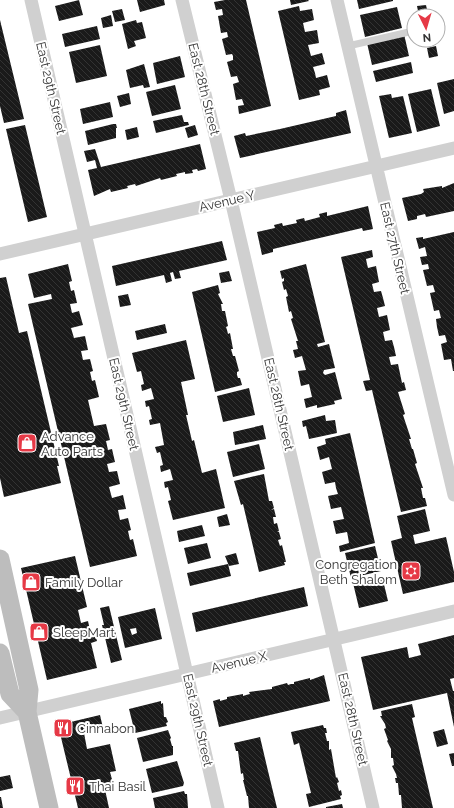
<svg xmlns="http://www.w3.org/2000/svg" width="454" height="808" viewBox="0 0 454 808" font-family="Raleway,sans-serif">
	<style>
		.building { fill: url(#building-back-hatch); fill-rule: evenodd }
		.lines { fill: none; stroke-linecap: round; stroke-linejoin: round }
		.lane { stroke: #d0d0d0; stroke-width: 7 }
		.street { stroke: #d0d0d0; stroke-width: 13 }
		.secondary { stroke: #bdbdbd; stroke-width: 19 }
		.labels { text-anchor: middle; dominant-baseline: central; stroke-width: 4; stroke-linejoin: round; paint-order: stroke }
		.street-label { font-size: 13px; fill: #333; stroke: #fff }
		.poi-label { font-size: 13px; fill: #333; stroke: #fff; text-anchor: start }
	</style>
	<defs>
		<pattern id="building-back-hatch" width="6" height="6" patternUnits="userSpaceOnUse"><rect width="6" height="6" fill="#1a1a1a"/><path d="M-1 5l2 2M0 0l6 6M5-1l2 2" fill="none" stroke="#333"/></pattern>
	</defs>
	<rect width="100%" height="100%" fill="#fff"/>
	<path class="building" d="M 79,0 L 83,15 L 59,21 L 55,6 Z
		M 137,0 L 164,0 L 165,5 L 140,12 Z
		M 225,0 L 246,0 L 271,106 L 239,114 L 238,106 L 244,105 L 242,99 L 236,100 L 233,84 L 239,82 L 237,76 L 231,77 L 227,62 L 233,60 L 233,56 L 232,54 L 226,55 L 222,39 L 228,37 L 227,32 L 221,33 L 218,16 L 223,15 L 222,9 L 216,10 L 214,2 Z
		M 290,0 L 308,0 L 309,1 L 291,5 Z
		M 357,0 L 393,0 L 393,1 L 359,9 Z
		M 426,5 L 428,14 L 419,16 L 417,6 Z
		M 299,6 L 300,11 L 312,9 L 314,20 L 303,23 L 305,32 L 317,30 L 319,43 L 308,45 L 311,56 L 322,53 L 325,64 L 313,67 L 315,73 L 316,78 L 327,75 L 330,87 L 319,90 L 320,95 L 299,100 L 278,11 Z
		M 397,7 L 402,28 L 365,37 L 360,15 Z
		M 122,9 L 125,20 L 115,22 L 112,11 Z
		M 111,15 L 113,26 L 103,28 L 101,18 Z
		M 0,20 L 24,119 L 4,123 L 0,106 Z
		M 136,20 L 137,23 L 142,22 L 146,38 L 134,41 L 136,46 L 128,49 L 122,24 Z
		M 97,26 L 100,39 L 65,47 L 62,34 Z
		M 404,34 L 409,56 L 372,65 L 367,43 Z
		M 100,45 L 107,76 L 76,83 L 69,52 Z
		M 436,46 L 438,56 L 429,58 L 427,48 Z
		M 180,56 L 185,77 L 157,84 L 153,63 Z
		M 411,62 L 413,73 L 376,82 L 373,71 Z
		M 144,64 L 150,87 L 144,88 L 143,85 L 130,88 L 126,70 Z
		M 454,79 L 454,111 L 444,114 L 437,83 Z
		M 175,85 L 181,109 L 152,116 L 146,92 Z
		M 431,89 L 440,126 L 417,132 L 408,94 Z
		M 129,93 L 131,104 L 120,107 L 117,96 Z
		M 391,94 L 392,98 L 403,96 L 412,133 L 389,138 L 379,96 Z
		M 110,102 L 113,117 L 83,124 L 80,109 Z
		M 346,110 L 351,133 L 240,158 L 234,136 L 245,133 L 246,136 L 280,129 L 336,116 L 336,113 Z
		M 182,115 L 184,122 L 188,122 L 189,125 L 156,133 L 153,121 Z
		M 113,124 L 116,124 L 117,128 L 116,128 L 116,138 L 88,145 L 85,131 Z
		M 25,125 L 47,217 L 28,222 L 6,129 Z
		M 195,125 L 198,135 L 188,138 L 185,128 Z
		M 137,127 L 139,137 L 127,140 L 125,130 Z
		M 200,144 L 206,169 L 198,171 L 197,169 L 192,170 L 193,173 L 185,174 L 185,172 L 176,174 L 177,176 L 161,180 L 160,178 L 136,186 L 135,184 L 127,186 L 128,188 L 111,192 L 110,189 L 94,196 L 88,170 L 97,168 L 95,160 L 87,162 L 84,151 L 95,149 L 101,167 Z
		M 454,183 L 454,211 L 426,217 L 425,214 L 417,216 L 417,219 L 408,221 L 402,198 L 421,194 L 424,192 L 423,189 L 442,186 L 442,188 Z
		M 368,206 L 373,229 L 363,231 L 362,228 L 273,249 L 273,252 L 262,255 L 257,232 L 275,228 L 274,225 L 282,223 L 283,226 L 297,223 L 296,220 L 304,218 L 305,221 L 320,217 L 319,214 L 327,212 L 327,216 Z
		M 454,232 L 454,371 L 453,371 L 451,359 L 444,360 L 441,344 L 447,342 L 445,335 L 439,336 L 437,327 L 436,319 L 441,318 L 439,310 L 434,311 L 430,293 L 435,292 L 433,285 L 427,286 L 423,270 L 429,269 L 428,264 L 422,265 L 420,257 L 427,256 L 425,247 L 419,249 L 416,238 L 423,237 L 423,239 Z
		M 222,241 L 227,260 L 179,271 L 181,278 L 175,279 L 173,272 L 170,273 L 172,281 L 166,283 L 164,275 L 116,286 L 112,266 Z
		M 372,250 L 373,257 L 366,259 L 367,264 L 368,268 L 376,266 L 379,282 L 372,284 L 374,292 L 381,291 L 383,298 L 385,306 L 377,308 L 379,317 L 387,315 L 390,330 L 383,332 L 385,341 L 392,340 L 394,347 L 396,356 L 389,357 L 391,365 L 398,364 L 402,383 L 404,382 L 406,390 L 398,392 L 405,414 L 403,415 L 411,439 L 409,439 L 412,449 L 413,449 L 417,463 L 415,464 L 423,488 L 421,488 L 423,498 L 425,498 L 427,506 L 401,512 L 372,390 L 366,391 L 363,381 L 370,380 L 341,257 Z
		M 68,264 L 72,281 L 69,282 L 71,291 L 74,290 L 77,303 L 70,304 L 72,313 L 79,311 L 83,325 L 71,328 L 74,338 L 85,336 L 88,350 L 81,351 L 83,360 L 90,359 L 93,371 L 90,372 L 92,381 L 95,380 L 99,397 L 88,400 L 94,426 L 106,424 L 110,440 L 106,441 L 108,450 L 112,449 L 115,462 L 107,464 L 109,472 L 117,471 L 120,484 L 109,487 L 112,498 L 123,495 L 126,509 L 118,510 L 120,520 L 128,518 L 131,530 L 128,531 L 130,540 L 133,539 L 137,556 L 90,567 L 28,304 L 52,299 L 51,294 L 34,298 L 28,274 Z
		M 306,264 L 325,342 L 317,344 L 318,347 L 329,344 L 335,368 L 324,370 L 323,373 L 325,375 L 335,372 L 342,399 L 334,401 L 335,404 L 317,408 L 317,405 L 306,408 L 304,399 L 312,397 L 309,384 L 301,386 L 298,371 L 306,370 L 302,356 L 295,358 L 293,350 L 298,349 L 296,341 L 298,341 L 291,319 L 293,318 L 291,311 L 289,312 L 286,297 L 288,296 L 286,289 L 284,290 L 282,282 L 284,281 L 284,278 L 282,279 L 280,271 Z
		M 229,271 L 232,281 L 221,283 L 219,273 Z
		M 6,277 L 19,333 L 27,331 L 59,466 L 57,466 L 61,483 L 4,497 L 0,478 L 0,278 Z
		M 218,285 L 220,293 L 218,294 L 223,304 L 221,304 L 222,311 L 225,311 L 228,326 L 226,327 L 227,330 L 228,334 L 230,333 L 233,349 L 231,349 L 233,356 L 235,356 L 239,371 L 237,372 L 237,375 L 238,378 L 240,378 L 242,385 L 215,392 L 192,292 Z
		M 128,294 L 131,305 L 120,307 L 118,296 Z
		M 165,324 L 167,333 L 137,340 L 135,331 Z
		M 186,340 L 195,379 L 181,382 L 188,415 L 186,415 L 192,441 L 194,440 L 202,473 L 216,469 L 225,508 L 173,520 L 168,501 L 171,500 L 168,487 L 165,488 L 164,482 L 173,480 L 170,469 L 161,472 L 160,466 L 163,465 L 160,452 L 157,453 L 155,447 L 164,445 L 160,423 L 150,425 L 149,420 L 152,419 L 149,406 L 146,407 L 145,401 L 154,399 L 151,388 L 142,391 L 141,385 L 144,384 L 141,371 L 137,372 L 132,353 Z
		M 249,388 L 255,415 L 223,422 L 217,396 Z
		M 325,415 L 326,421 L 335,420 L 337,433 L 309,439 L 306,426 L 303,427 L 302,421 Z
		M 263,425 L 266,439 L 235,445 L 233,432 Z
		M 350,433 L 375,543 L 340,552 L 339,546 L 349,543 L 348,537 L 347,532 L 336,534 L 333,521 L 344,519 L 341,507 L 331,509 L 328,496 L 338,494 L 336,488 L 335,482 L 325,484 L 322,472 L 332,469 L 329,457 L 320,460 L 317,447 L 326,444 L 325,439 Z
		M 259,444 L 265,469 L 233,477 L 227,452 Z
		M 264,474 L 269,501 L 272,501 L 274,508 L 271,510 L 274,509 L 276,517 L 273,517 L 274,524 L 277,523 L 279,531 L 277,532 L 279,532 L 281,539 L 278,540 L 280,546 L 282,545 L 286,562 L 284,562 L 285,565 L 259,572 L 243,504 L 241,505 L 234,481 Z
		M 425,509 L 430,531 L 413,535 L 415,544 L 446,537 L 454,572 L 454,582 L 403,594 L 391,541 L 402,538 L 397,516 Z
		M 227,514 L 230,525 L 219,527 L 217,517 Z
		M 202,525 L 205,536 L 179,542 L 177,531 Z
		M 207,543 L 211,558 L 188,564 L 184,548 Z
		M 375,546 L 381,571 L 351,578 L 345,553 Z
		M 236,553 L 239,564 L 229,566 L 225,556 Z
		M 75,556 L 87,607 L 78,610 L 81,623 L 88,621 L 91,635 L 95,634 L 97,641 L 91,643 L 97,668 L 47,680 L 21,568 Z
		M 228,564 L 231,576 L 190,586 L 187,573 Z
		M 382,576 L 388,601 L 359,608 L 353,583 Z
		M 304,587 L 308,606 L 196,632 L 192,613 Z
		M 109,606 L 122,660 L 111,663 L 102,625 L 104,625 L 100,608 Z
		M 155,608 L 162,639 L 125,648 L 118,617 ZM 136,628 L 137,633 L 132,635 L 130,629 Z
		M 454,635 L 454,678 L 450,679 L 453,691 L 454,691 L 454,727 L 447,693 L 373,710 L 361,657 L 407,647 L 409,658 L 421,655 L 418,644 Z
		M 324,675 L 330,701 L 219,727 L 213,701 L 220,699 L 220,701 L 227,699 L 227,697 L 243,694 L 243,696 L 246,695 L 250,694 L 249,692 L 272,689 L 272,687 L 287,683 L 288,685 L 291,684 L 294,684 L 294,682 L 310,678 L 310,680 L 313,679 Z
		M 161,701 L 161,704 L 163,703 L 164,717 L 166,717 L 168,722 L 166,723 L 167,726 L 135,733 L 129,709 Z
		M 412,704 L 415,717 L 412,718 L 433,808 L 402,808 L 401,795 L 399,795 L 398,783 L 396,783 L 395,778 L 397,778 L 396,774 L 392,766 L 394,765 L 393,758 L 391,758 L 391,749 L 387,741 L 388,740 L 384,729 L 386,728 L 385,724 L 380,716 L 382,716 L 381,711 Z
		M 100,715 L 103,728 L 84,733 L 87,749 L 110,744 L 116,771 L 110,772 L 113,783 L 104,785 L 109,808 L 78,808 L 58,725 Z
		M 323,725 L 324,728 L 326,728 L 327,733 L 325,733 L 327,741 L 329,741 L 329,750 L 331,749 L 336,778 L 337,777 L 339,782 L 337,783 L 339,791 L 341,790 L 342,795 L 340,796 L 341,799 L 309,807 L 306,794 L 311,793 L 299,743 L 294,745 L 291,732 Z
		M 444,729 L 448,744 L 437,747 L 433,732 Z
		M 168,730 L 171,738 L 170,739 L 172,746 L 173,746 L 173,755 L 143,762 L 137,738 Z
		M 260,737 L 268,771 L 277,808 L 249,808 L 248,796 L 247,796 L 243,780 L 244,780 L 243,773 L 241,774 L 238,751 L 236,751 L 234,743 Z
		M 454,753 L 454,766 L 452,766 L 449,754 Z
		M 177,761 L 184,783 L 183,786 L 152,793 L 146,769 Z
		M 10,775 L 13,788 L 0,791 L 0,777 Z
		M 184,791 L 185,794 L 187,794 L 188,808 L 155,808 L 153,798 Z
		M 0,797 L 1,797 L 3,808 L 0,808 Z
		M 342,804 L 343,808 L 326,808 L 326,807 Z"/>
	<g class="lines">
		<path class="lane" d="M 348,46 L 409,32"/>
		<path class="street" d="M 31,0 L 218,808
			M 182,0 L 231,200 L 373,808
			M 337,0 L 454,495
			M 0,254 L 454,148
			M 0,718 L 454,611"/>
		<path class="secondary" d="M 0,559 L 29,690 L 27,712 L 49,808
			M 0,653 L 10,694 L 27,712"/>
	</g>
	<defs>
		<symbol id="shop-square" viewBox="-11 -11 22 22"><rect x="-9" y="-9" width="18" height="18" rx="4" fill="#e63946" stroke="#fff"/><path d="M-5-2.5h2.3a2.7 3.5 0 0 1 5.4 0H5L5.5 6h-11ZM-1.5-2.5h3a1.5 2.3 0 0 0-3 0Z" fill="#fff"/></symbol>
		<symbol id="synagogue-square" viewBox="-11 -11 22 22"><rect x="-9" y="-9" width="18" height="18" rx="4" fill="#e63946" stroke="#fff"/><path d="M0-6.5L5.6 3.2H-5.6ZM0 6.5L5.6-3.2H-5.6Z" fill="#fff"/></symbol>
		<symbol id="restaurant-square" viewBox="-11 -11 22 22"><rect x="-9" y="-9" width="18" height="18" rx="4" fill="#e63946" stroke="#fff"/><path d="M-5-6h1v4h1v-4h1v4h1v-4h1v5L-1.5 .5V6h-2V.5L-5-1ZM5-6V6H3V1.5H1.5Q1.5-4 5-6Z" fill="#fff"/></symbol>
	</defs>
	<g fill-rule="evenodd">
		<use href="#shop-square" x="16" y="432" width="22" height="22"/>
		<use href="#synagogue-square" x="400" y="560" width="22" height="22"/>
		<use href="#shop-square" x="20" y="571" width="22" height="22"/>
		<use href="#shop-square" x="28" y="621" width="22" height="22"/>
		<use href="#restaurant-square" x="52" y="717" width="22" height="22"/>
		<use href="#restaurant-square" x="64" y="775" width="22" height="22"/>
	</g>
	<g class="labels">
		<g class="street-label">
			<text transform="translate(51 88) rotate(77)">East 29th Street</text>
			<text transform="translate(204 89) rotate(76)">East 28th Street</text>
			<text transform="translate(227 201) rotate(-13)">Avenue Y</text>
			<text transform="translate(395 248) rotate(77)">East 27th Street</text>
			<text transform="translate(124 404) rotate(77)">East 29th Street</text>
			<text transform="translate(279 404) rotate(77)">East 28th Street</text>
			<text transform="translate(239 662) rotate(-13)">Avenue X</text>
			<text transform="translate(353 719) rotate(77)">East 28th Street</text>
			<text transform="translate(198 720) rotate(77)">East 29th Street</text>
		</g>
		<g class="poi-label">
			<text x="41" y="436">Advance<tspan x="41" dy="15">Auto Parts</tspan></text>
			<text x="397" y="564" text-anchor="end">Congregation<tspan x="397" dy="15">Beth Shalom</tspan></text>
			<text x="45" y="582">Family Dollar</text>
			<text x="53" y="632">SleepMart</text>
			<text x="77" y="728">Cinnabon</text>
			<text x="89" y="786">Thai Basil</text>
		</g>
	</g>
	<g transform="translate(426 28) rotate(175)"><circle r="19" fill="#ffffff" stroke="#adadad"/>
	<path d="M0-3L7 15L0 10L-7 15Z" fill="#e63946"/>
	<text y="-6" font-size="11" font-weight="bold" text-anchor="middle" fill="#333333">N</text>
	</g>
</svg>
